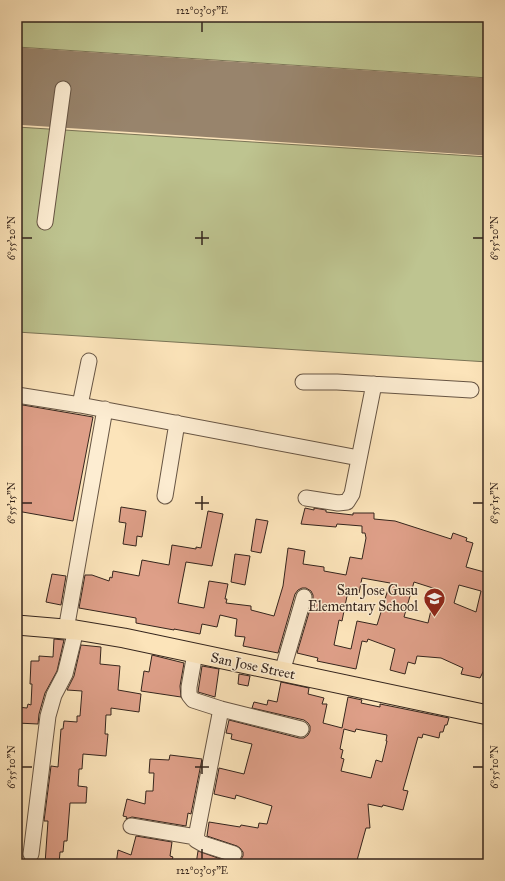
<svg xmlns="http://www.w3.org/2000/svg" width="505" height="881" viewBox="0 0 505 881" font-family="'IM FELL Great Primer',serif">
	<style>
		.green { fill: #bec490; stroke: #7a7456 }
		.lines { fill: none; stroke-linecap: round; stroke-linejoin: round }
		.runway { stroke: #98846c; stroke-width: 77 }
		.building { fill: #de9f88; stroke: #35251d; fill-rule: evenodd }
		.minor-casing { stroke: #675544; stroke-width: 17 }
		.major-casing { stroke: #35251d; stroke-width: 21 }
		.minor { stroke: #fdedd2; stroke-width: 15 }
		.major { stroke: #fce4ba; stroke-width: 19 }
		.ticks { fill: none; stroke: #35251d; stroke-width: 1.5 }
		.labels { text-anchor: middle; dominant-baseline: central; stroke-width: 3; stroke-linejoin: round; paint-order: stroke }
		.poi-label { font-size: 14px; fill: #35251d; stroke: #fdedd2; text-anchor: end }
		.street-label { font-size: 14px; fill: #35251d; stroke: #fdedd2 }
		.neatline { fill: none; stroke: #35251d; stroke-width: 1.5 }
		.ticks-label { font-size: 10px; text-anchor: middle; fill: #35251d }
	</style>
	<rect width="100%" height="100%" fill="#fce4ba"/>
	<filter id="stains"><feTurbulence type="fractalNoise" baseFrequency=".005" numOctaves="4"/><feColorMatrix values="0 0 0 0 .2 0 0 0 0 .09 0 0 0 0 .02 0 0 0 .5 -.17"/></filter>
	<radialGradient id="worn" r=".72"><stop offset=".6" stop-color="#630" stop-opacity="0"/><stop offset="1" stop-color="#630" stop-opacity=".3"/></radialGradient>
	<path class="green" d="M 17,17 L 488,17 L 488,78 L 17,47 Z
		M 17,127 L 488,157 L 488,362 L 17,332 Z"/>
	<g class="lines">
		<path class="runway" d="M 17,86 L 488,117"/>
	</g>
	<path class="building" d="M 17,404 L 93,417 L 73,521 L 17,511 Z
		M 121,507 L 146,511 L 142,537 L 137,536 L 136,546 L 123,544 L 126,523 L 119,522 Z
		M 305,508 L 314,510 L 314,508 L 326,510 L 326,512 L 353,515 L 353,513 L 374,513 L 374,519 L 395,521 L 451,539 L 453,533 L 467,538 L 466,541 L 473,543 L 466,567 L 488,573 L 488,658 L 486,666 L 480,678 L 461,674 L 463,668 L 441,658 L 417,656 L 415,664 L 408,662 L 405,674 L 390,670 L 395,649 L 368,639 L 367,642 L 362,641 L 356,669 L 317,661 L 318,658 L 297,653 L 313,599 L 313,595 L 311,591 L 306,588 L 302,588 L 298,590 L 295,594 L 278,653 L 243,646 L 245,637 L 235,636 L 237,619 L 220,615 L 217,627 L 202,624 L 200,634 L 174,629 L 174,630 L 136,623 L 136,618 L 79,608 L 85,575 L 92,575 L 109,581 L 110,577 L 112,578 L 113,571 L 139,576 L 142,560 L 169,565 L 172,545 L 196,549 L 196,547 L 201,548 L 208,511 L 223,514 L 212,566 L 186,562 L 178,603 L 204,608 L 209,581 L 228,584 L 225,599 L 227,599 L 226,603 L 251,606 L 251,610 L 274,616 L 283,586 L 288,548 L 305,551 L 303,564 L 324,567 L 324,571 L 346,575 L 350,557 L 362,559 L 366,538 L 365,533 L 362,533 L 362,526 L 337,524 L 336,527 L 301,524 ZM 362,578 L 390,583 L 377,625 L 357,621 L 351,649 L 334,645 L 339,620 L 342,621 L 348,591 L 359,593 ZM 414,582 L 436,589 L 428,623 L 404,617 ZM 459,585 L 481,591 L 476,612 L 454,603 Z
		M 256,519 L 268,521 L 261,553 L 251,551 Z
		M 235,554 L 250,556 L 245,585 L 231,582 Z
		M 52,574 L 66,576 L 61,605 L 46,602 Z
		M 54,639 L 64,640 L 57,671 L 45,693 L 39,714 L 38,724 L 17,723 L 17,707 L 27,708 L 28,704 L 31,705 L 32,684 L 30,684 L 31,661 L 39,661 L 39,656 L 53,657 Z
		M 81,645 L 101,647 L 100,664 L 120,666 L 118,690 L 141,694 L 139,712 L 111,708 L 111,715 L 106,715 L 105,734 L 108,734 L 106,756 L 83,754 L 82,769 L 79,769 L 78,786 L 87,787 L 86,803 L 70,803 L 67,841 L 64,841 L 63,852 L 60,852 L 59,864 L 45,864 L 48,821 L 44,821 L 51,766 L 58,767 L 61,729 L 63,729 L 64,721 L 77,722 L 77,716 L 80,716 L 82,691 L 67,690 L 74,676 Z
		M 152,655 L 184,663 L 180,686 L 181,697 L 141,691 L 144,671 L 149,672 Z
		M 202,666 L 219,669 L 215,697 L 198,692 Z
		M 239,674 L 250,676 L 248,686 L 238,684 Z
		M 281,682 L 309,688 L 308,694 L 324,698 L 322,704 L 327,704 L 323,723 L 342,728 L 348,697 L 362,700 L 361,703 L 380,707 L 380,704 L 449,718 L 447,725 L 445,725 L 443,732 L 440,732 L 439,738 L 423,734 L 422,738 L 418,737 L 403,790 L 408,791 L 403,810 L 383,805 L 382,807 L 368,804 L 370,828 L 366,828 L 356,864 L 196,864 L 198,851 L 232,863 L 236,863 L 240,861 L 243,856 L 243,852 L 240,848 L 237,846 L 207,836 L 209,822 L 240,827 L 241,825 L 258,828 L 259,823 L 267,824 L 272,806 L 236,795 L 235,799 L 214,794 L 219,768 L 244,774 L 252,744 L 231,739 L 232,734 L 226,733 L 229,720 L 299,738 L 304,738 L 308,735 L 310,731 L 310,726 L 308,723 L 304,720 L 252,708 L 254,702 L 267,705 L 268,700 L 277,702 ZM 344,729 L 355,732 L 356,729 L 387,735 L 386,741 L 387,741 L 382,762 L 376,760 L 371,778 L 341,771 L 344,759 L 341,758 L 343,750 L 340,749 Z
		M 170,755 L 202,759 L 191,814 L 188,813 L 186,826 L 132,817 L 126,819 L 127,817 L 123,816 L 127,799 L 145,804 L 146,791 L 153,791 L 154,773 L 149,773 L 150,759 L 169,760 Z
		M 136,836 L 172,842 L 170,856 L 173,857 L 170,864 L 116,864 L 118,850 L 131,855 Z"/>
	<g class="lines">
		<defs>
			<path id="minor" d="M 45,222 L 63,89
				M 303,382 L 337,382 L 471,390
				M 17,395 L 80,405 L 359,458
				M 80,405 L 89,361
				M 165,496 L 177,423
				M 306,498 L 338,503 L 347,502 L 352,494 L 374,384
				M 66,630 L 105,409
				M 195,653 L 189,687 L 189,695 L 193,700 L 221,709 L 301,729
				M 282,672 L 304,597
				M 221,709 L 197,832 L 196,840 L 203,844 L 234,854
				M 131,826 L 196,837
				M 31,854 L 48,716 L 54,695 L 65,674 L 76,630"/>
			<path id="major" d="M 17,625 L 76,630 L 124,638 L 488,715"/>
		</defs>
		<use href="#minor" class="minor-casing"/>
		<use href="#major" class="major-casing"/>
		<use href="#minor" class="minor"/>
		<use href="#major" class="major"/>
	</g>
	<path class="ticks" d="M 202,22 L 202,32M 202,231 L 202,245M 22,238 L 32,238M 195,238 L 209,238M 473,238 L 483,238M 202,496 L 202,510M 22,503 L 32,503M 195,503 L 209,503M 473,503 L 483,503M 202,760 L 202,774M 22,767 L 32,767M 195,767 L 209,767M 473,767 L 483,767M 202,849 L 202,859"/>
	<defs>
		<symbol id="school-pin" viewBox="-11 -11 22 30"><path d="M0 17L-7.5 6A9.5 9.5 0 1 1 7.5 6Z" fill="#8f2418" stroke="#fdedd2"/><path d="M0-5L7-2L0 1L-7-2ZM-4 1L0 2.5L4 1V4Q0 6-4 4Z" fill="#fff"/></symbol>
	</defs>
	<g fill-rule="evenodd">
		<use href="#school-pin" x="422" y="586" width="25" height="34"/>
	</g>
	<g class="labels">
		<g class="poi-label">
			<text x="418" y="590">San Jose Gusu<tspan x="418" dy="16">Elementary School</tspan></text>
		</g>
		<g class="street-label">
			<text transform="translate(253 666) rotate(12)">San Jose Street</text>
		</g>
	</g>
	<rect width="505" height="881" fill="none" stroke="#fce4ba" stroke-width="44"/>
	<rect x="22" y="22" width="461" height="837" class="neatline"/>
	<g class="ticks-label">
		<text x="202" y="14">122°03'05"E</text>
		<text transform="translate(11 238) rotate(-90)" y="4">6°55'20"N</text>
		<text transform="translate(494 238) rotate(-90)" y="4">6°55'20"N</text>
		<text transform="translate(11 503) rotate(-90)" y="4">6°55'15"N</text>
		<text transform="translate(494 503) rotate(-90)" y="4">6°55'15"N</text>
		<text transform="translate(11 767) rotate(-90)" y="4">6°55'10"N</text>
		<text transform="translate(494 767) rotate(-90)" y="4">6°55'10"N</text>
		<text x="202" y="874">122°03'05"E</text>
	</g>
	<rect width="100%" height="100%" filter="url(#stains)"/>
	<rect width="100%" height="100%" fill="url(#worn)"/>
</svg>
